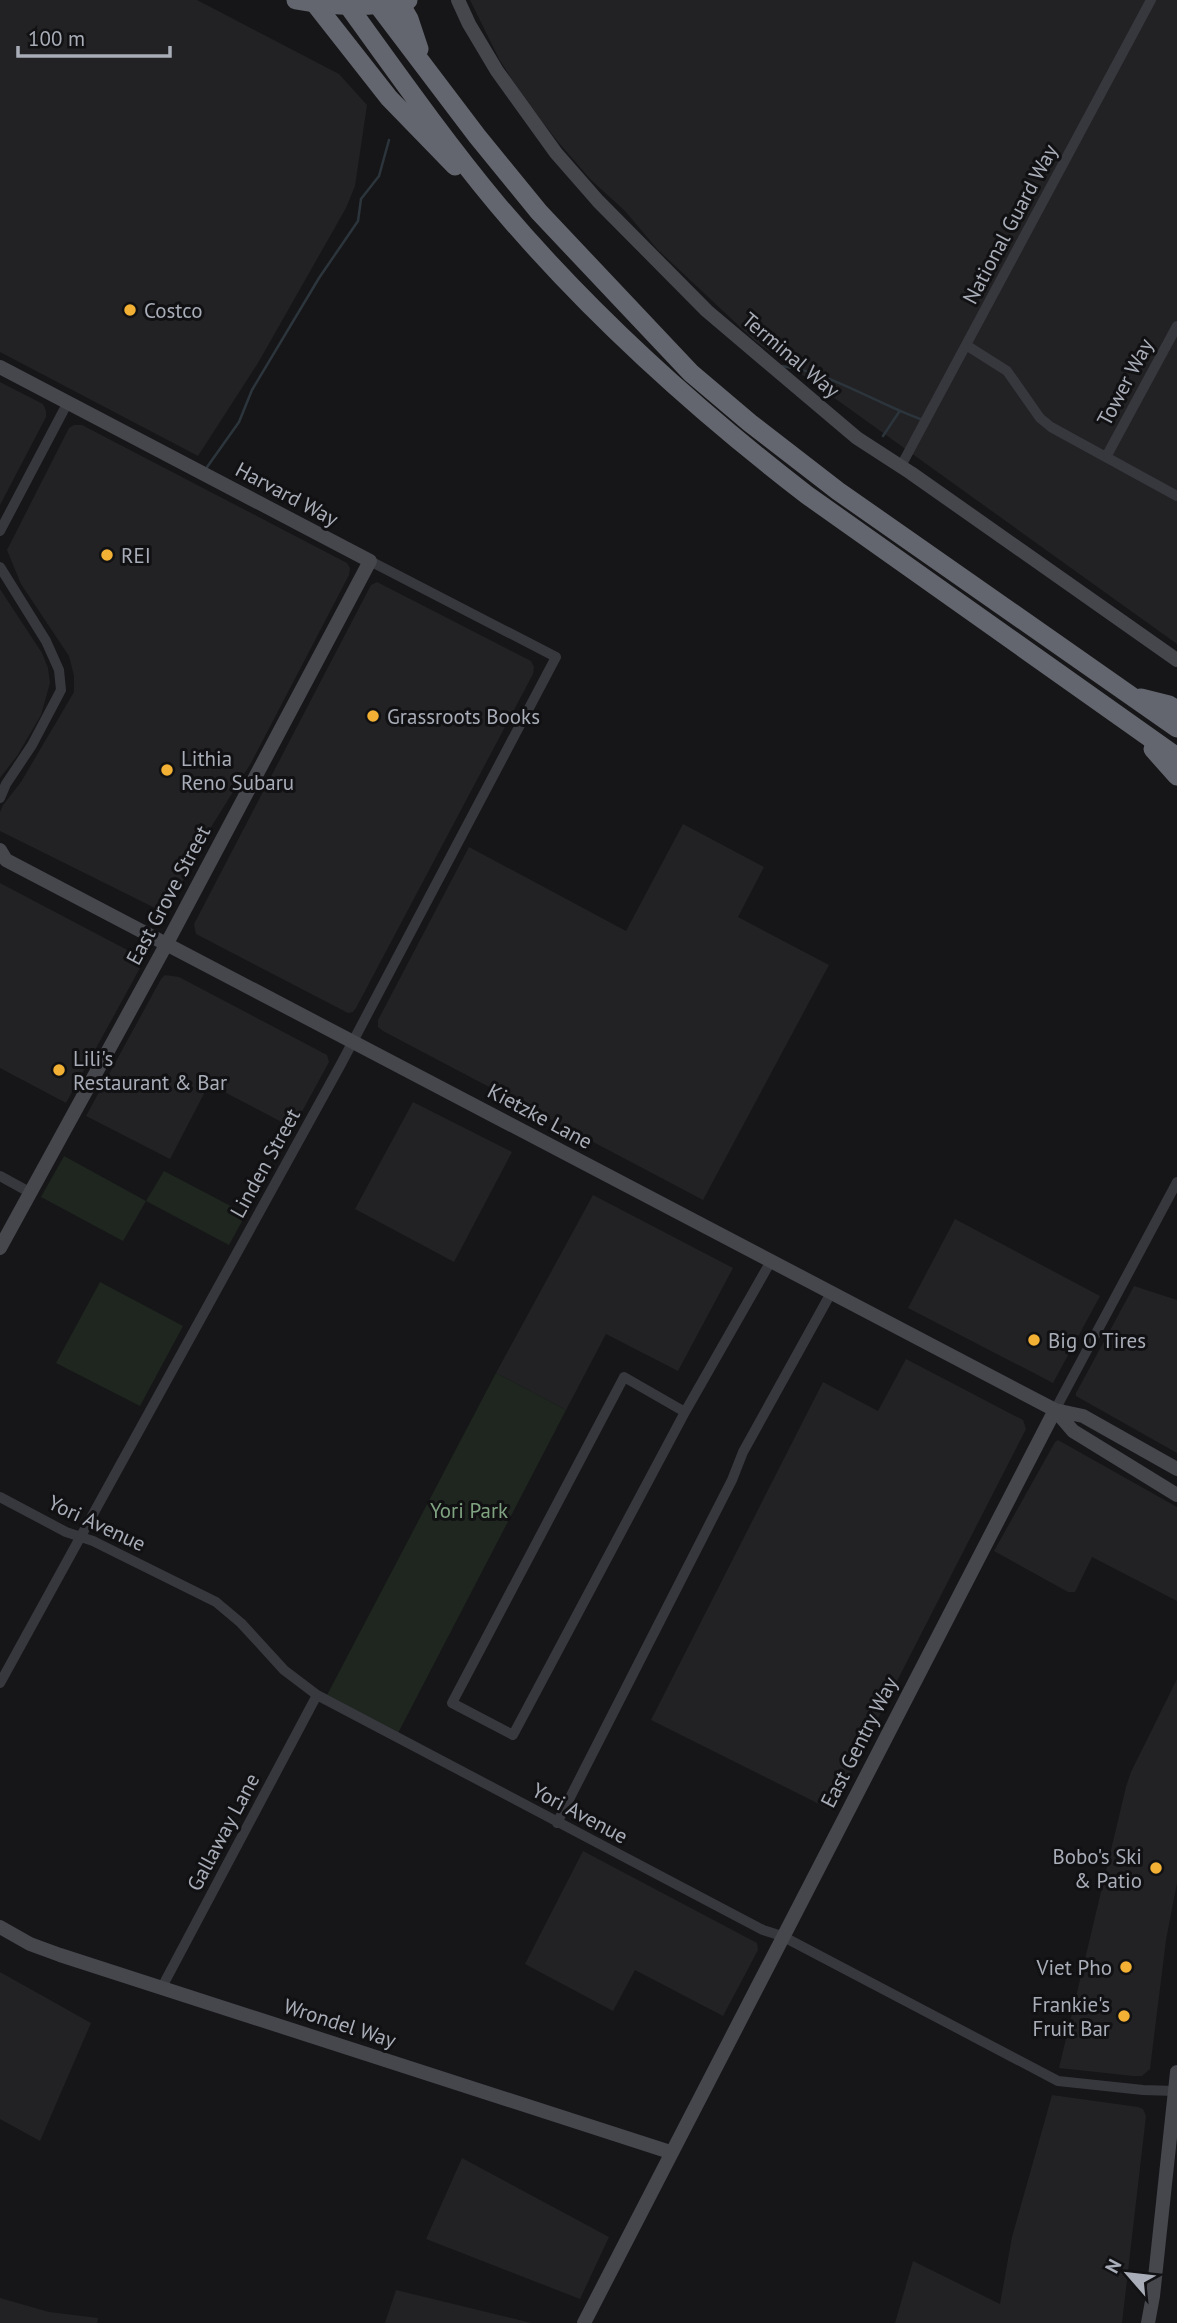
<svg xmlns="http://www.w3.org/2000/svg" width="1177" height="2323" viewBox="0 0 1177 2323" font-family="'PT Sans',sans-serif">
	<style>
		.built { fill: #222225 }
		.green { fill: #1e261f }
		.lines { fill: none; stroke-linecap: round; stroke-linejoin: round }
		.stream { stroke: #2c353c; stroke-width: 2.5 }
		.street { stroke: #37383d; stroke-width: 10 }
		.secondary { stroke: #45474d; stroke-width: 14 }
		.highway { stroke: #63666e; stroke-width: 19 }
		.highway-bridge { stroke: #63666e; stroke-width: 19 }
		.poi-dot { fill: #f2b134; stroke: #111113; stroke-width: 2.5 }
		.labels { text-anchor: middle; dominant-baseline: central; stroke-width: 6; stroke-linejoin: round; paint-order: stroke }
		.street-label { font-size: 21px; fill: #a8adb8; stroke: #111113 }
		.poi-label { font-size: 21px; fill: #a8adb8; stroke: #111113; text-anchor: start }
		.park-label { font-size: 21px; fill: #7fa381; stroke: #111113 }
	</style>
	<rect width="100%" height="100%" fill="#161618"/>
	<path class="built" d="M 0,0 L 197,0 L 339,74 L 367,105 L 355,186 L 346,208 L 258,363 L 198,456 L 0,352 Z
		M 470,0 L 1177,0 L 1177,644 L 755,341 L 657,249 L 625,211 L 591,180 L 558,142 L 525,100 L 499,59 Z
		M 0,382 L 43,404 L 46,411 L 46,417 L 0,505 Z
		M 74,425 L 82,425 L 347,563 L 350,568 L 349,575 L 251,763 L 213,824 L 167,911 L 163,912 L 0,831 L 0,812 L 3,805 L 21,782 L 74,692 L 74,676 L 69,656 L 21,584 L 7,550 L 69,428 Z
		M 377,582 L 531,661 L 534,667 L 533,674 L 356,1008 L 353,1012 L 348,1013 L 196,934 L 194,924 L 371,585 Z
		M 0,589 L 42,653 L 48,668 L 50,683 L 41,715 L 17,756 L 0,778 Z
		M 683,824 L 764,867 L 738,917 L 829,965 L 703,1200 L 383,1031 L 378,1027 L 378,1020 L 469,847 L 626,931 Z
		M 0,883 L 133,953 L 141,962 L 140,968 L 66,1103 L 0,1068 Z
		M 165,975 L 179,977 L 327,1055 L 329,1062 L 293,1128 L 209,1084 L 170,1159 L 86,1116 L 161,979 Z
		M 413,1102 L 512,1152 L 454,1262 L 355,1209 Z
		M 593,1195 L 733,1268 L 678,1371 L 606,1334 L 566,1410 L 496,1373 Z
		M 955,1219 L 1100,1296 L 1053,1383 L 908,1308 Z
		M 1134,1286 L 1177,1300 L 1177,1453 L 1076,1396 L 1076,1393 Z
		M 906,1359 L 1023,1420 L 1026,1429 L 831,1810 L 651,1720 L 823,1382 L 878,1411 Z
		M 1058,1440 L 1177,1507 L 1177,1601 L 1092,1557 L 1075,1592 L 1068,1592 L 994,1551 L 1055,1442 Z
		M 1177,1679 L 1177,1883 L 1166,1940 L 1150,2069 L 1142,2076 L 1133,2076 L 1059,2068 L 1126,1787 L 1131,1772 Z
		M 583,1851 L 757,1943 L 758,1950 L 723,2016 L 635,1970 L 613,2011 L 525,1964 Z
		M 0,1972 L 91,2023 L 40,2141 L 0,2119 Z
		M 1052,2095 L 1138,2107 L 1143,2109 L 1146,2116 L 1122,2323 L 895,2323 L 913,2261 L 1000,2304 L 1012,2237 Z
		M 462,2158 L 609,2237 L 580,2299 L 426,2239 Z
		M 396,2290 L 532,2323 L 385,2323 Z
		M 0,2298 L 49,2312 L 98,2318 L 97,2323 L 0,2323 Z"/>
	<path class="green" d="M 64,1156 L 146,1201 L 164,1171 L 246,1214 L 229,1245 L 146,1201 L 123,1241 L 41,1197 Z
		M 100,1282 L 183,1326 L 140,1406 L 56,1363 Z
		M 496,1373 L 566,1410 L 398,1733 L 327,1695 Z"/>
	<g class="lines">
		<path class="stream" d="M 782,366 C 832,373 873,402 920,419
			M 883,436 L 899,412
			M 205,470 L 239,422 L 252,390 L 319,278 L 358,221 L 361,199 L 379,176 L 389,140"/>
		<path class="street" d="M 966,345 L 1007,371 L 1040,418 L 1051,427 L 1177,496
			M 1106,457 L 1177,326
			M 901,466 L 1151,0
			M 0,531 L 68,402
			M 0,567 L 46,641 L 59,670 L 61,690 L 32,745 L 6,784 L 0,798
			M 0,1176 L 31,1193
			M 1055,1410 L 1177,1182
			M 685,1412 L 624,1377 L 452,1703 L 513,1735 L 685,1412 L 771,1261
			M 0,1497 L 66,1532 L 93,1541 L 216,1602 L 241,1623 L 284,1670 L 317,1695 L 763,1930 L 782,1936 L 1058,2081 L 1143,2090 L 1175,2091
			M 0,1683 L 341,1064 L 556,657 L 370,561
			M 557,1823 L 732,1480 L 743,1452 L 831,1293
			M 162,1987 L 317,1695"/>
		<path class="secondary" d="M 458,0 L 469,24 L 497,71 L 556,153 L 598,201 L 707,311 L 857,438 L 911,473 L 1177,660
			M 0,367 L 370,561 L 166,945 L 0,1248
			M 0,850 L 6,860 L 1055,1410 L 1083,1416 L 1177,1469
			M 1055,1410 L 1073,1431 L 1177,1495
			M 0,1927 L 30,1944 L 60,1955 L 670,2152
			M 584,2323 L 1055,1410
			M 1148,2323 L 1153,2296 L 1177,2072"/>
		<path class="highway" d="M 312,0 L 389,98 L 455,166
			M 344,0 C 394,69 443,139 497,204 C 589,313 694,408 807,495 L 1177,757
			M 374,0 L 477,136 L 539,212 L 691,373 L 750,423 L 838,491 L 1177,728
			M 398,0 L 409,19 L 419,49
			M 1141,698 L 1169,705 L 1177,710
			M 1153,749 L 1177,776"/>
		<path class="highway-bridge" d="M 296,0 C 334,7 371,8 408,0"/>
	</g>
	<g class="poi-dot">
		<circle cx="130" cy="310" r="7"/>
		<circle cx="107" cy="555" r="7"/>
		<circle cx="373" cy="716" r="7"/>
		<circle cx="167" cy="770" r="7"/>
		<circle cx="59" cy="1070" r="7"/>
		<circle cx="1034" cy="1340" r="7"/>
		<circle cx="1156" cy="1868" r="7"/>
		<circle cx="1126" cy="1967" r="7"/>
		<circle cx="1124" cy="2016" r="7"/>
	</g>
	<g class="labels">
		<g class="street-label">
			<text transform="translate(1010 224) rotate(-62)">National Guard Way</text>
			<text transform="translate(791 355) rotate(40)">Terminal Way</text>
			<text transform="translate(1125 382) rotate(-62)">Tower Way</text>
			<text transform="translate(287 494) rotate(28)">Harvard Way</text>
			<text transform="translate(168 895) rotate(-62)">East Grove Street</text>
			<text transform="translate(540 1116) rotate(28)">Kietzke Lane</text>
			<text transform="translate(265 1163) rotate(-61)">Linden Street</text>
			<text transform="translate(97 1523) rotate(25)">Yori Avenue</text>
			<text transform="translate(859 1742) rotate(-63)">East Gentry Way</text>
			<text transform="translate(580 1813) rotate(28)">Yori Avenue</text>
			<text transform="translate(223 1832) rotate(-62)">Gallaway Lane</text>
			<text transform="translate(340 2023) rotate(18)">Wrondel Way</text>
		</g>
		<g class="poi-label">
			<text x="144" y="310">Costco</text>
			<text x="121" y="555">REI</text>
			<text x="387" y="716">Grassroots Books</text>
			<text x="181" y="758">Lithia<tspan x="181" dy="24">Reno Subaru</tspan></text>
			<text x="73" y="1058">Lili's<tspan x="73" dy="24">Restaurant &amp; Bar</tspan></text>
			<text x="1048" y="1340">Big O Tires</text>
			<text x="1142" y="1856" text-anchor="end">Bobo's Ski<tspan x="1142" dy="24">&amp; Patio</tspan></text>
			<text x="1112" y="1967" text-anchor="end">Viet Pho</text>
			<text x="1110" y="2004" text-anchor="end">Frankie's<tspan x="1110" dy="24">Fruit Bar</tspan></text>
		</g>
		<g class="park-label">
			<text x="469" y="1510">Yori Park</text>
		</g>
	</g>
	<g transform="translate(1128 2274) rotate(298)" stroke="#111113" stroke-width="5" paint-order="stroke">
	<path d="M0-5L12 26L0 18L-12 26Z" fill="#a8adb8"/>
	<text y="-10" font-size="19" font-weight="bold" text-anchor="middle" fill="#a8adb8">N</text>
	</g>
	<path d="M18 46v10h152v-10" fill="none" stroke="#a8adb8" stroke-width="3.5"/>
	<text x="28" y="46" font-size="21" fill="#a8adb8" stroke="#111113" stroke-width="5" paint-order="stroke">100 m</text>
</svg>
